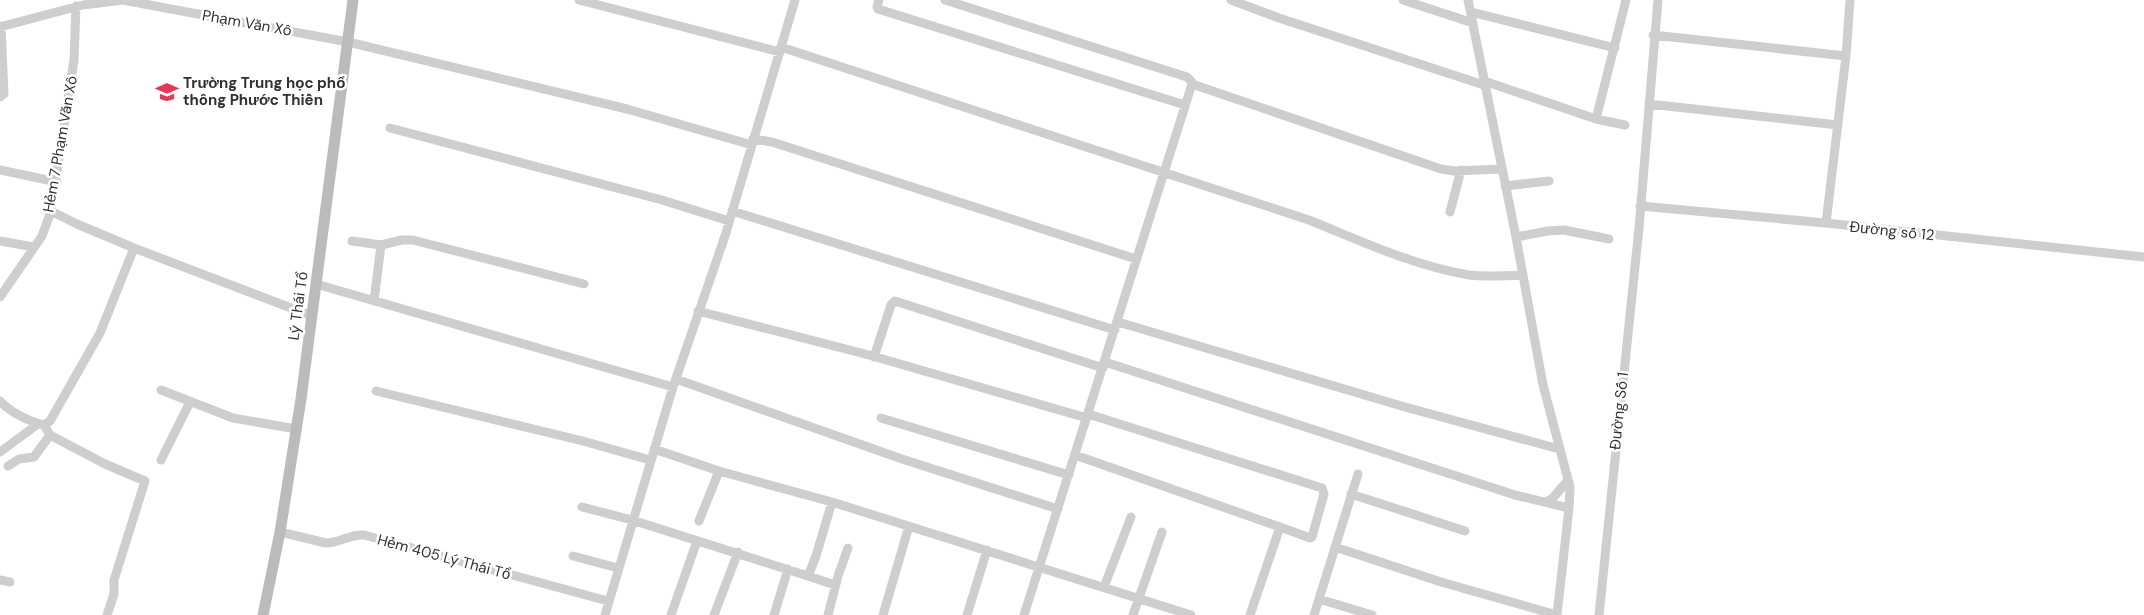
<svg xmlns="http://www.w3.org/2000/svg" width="2144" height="615" viewBox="0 0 2144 615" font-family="'DM Sans',sans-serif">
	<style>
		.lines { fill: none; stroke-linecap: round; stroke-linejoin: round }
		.street { stroke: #cecece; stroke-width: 9 }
		.secondary { stroke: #bbb; stroke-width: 11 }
		.labels { text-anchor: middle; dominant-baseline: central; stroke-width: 5; stroke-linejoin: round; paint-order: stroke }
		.street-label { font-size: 15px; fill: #313131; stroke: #fff }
		.poi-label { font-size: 15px; font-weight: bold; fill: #313131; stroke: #fff; text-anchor: start }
	</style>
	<rect width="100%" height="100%" fill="#fff"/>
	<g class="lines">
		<path class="street" d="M 579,0 L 780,52
			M 879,0 L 877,7 L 878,9 L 1185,105
			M 945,0 L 1187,77 L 1191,81 L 1192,84 L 1441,169 L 1454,171 L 1502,169
			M 1231,0 L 1279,18 L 1484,85
			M 1403,0 L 1473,23
			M 1468,0 L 1516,237 L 1543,385 L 1570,487 L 1569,508 L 1557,615
			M 1471,12 L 1615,48
			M 0,27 L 83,5 L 123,0 L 348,42 L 627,109 L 752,145
			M 1653,35 L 1846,56
			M 781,47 L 1309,220 C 1361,241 1414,266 1469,275 C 1487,277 1505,276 1523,275
			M 1484,81 L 1596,119 L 1625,125
			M 0,97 L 4,94 L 1,26
			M 1649,104 L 1838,125
			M 1596,119 L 1626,0
			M 390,128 L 662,200 L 729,221
			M 753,139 L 772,142 L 1136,259
			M 0,170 L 57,182
			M 1505,186 L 1549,181
			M 1640,206 L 1826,223 L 2144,257
			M 51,211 L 77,224 L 134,248 L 312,316
			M 732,211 L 1115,330
			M 1450,212 L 1461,170
			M 1826,223 L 1846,56 L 1850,0
			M 1516,237 L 1548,231 L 1564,230 L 1609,239
			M 0,241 L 34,247
			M 352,241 L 381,245 L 402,240 L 413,240 L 584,284
			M 316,284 L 673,387
			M 0,297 L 42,236 L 51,211 L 74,60 L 76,6
			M 374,301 L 381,245
			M 698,311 L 869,355 L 1087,418
			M 1118,322 L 1405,407 L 1559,449
			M 874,357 L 891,305 L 895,301 L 1103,368
			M 1105,362 L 1515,495 L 1569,508
			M 676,379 L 902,459 L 1058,509
			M 161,390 L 233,418 L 296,429
			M 376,391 L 583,441 L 650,460
			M 0,401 C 10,412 30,422 44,425
			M 881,418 L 1069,475
			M 44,425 L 50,435 L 105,464 L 145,481 L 114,580 L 114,594 L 107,615
			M 44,425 L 50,421 L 100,333 L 134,248
			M 654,449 L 719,471 L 832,502 L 1191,615
			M 0,452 L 38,424
			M 1075,455 L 1280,527 L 1310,538 L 1312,537 L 1324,494 L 1322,488 L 1088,414
			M 161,460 L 190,402
			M 8,466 L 19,459 L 34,457 L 50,435
			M 1351,494 L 1465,531
			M 1546,502 L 1553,498 L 1568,480
			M 582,507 L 632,520 L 808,576 L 816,556 L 832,502
			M 699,521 L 719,471
			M 280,532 L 326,543 C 340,543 349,534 364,535 L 608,601
			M 1335,547 L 1441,582 L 1557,615
			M 573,556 L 618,568
			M 808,576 L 835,585
			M 0,580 L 10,582
			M 1104,587 L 1131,517
			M 1319,599 L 1372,615
			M 605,615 L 673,387 L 725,236 L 795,0
			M 671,615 L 697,541
			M 714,615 L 738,552
			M 774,615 L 788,569
			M 828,615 L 838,576 L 848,548
			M 883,615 L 909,526
			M 967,615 L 987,550
			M 1024,615 L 1192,84
			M 1133,615 L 1162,532
			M 1250,615 L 1280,527
			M 1314,615 L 1358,474
			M 1599,615 L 1639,228 L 1658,0"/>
		<path class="secondary" d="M 263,615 L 280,532 L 301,399 L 353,0"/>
	</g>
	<defs>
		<symbol id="school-bare" viewBox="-9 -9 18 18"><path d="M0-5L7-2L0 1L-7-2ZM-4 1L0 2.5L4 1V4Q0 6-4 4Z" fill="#e23a5b" stroke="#fff" stroke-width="2.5" paint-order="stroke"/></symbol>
	</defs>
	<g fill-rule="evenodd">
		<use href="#school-bare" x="151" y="76" width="32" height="32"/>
	</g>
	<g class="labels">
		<g class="street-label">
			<text transform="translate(247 23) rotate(10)">Phạm Văn Xô</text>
			<text transform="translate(60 144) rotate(-80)">Hẻm 7 Phạm Văn Xô</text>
			<text transform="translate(1892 231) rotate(6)">Đường số 12</text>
			<text transform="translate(298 306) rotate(-82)">Lý Thái Tổ</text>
			<text transform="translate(1619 411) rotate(-84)">Đường Số 1</text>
			<text transform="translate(444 557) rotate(15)">Hẻm 405 Lý Thái Tổ</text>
		</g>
		<g class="poi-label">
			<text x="183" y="83">Trường Trung học phổ<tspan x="183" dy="17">thông Phước Thiền</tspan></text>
		</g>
	</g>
</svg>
